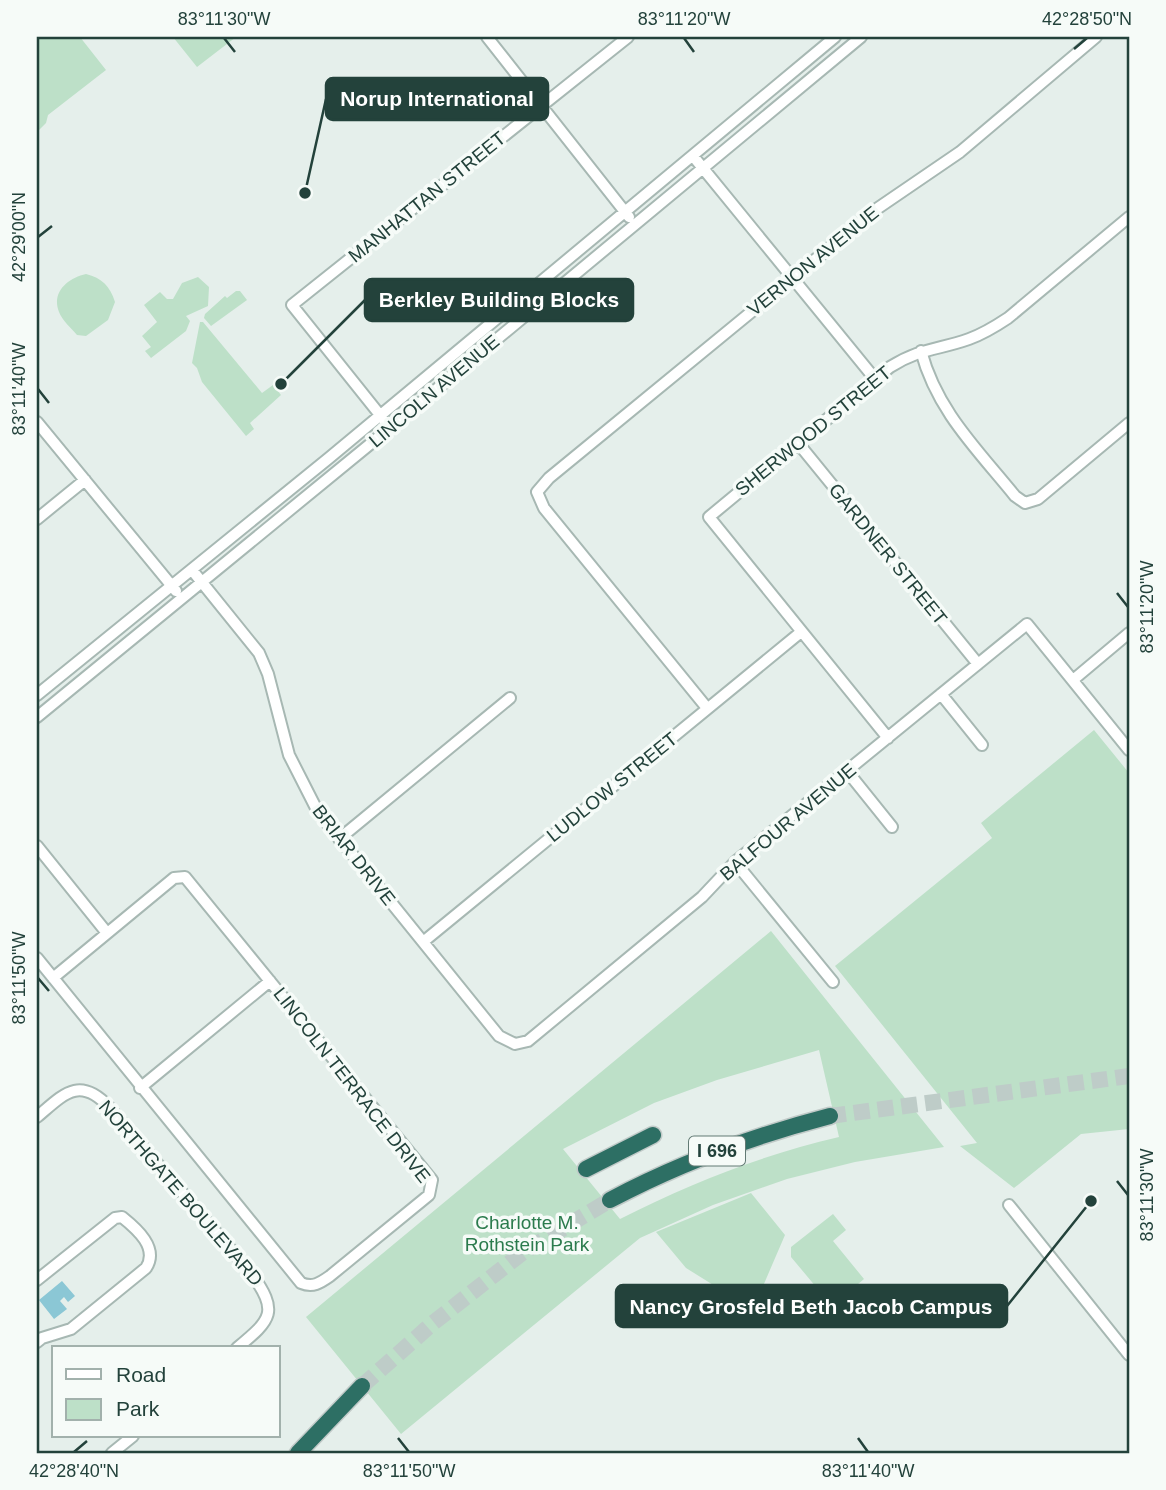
<svg xmlns="http://www.w3.org/2000/svg" width="1166" height="1490" viewBox="0 0 1166 1490" font-family="Arial,sans-serif">
	<style>
		.park { fill: #bde0c8; fill-rule: evenodd }
		.water { fill: #8bc7d5 }
		.lines { fill: none; stroke-linecap: round; stroke-linejoin: round }
		.highway-tunnel { stroke: #beccc8; stroke-width: 16; stroke-dasharray: 16 8; stroke-linecap: butt }
		.minor-casing { stroke: #a7b8b3; stroke-width: 14 }
		.highway-casing { stroke: #c1cac8; stroke-width: 19 }
		.minor { stroke: #fff; stroke-width: 10 }
		.highway { stroke: #2d6f64; stroke-width: 16 }
		.ticks { fill: none; stroke: #23423b; stroke-width: 2.5 }
		.labels { text-anchor: middle; dominant-baseline: central; stroke-width: 7; stroke-linejoin: round; paint-order: stroke }
		.shield { fill: #f6fbf8; stroke: #627a74; stroke-width: 2 }
		.shield-label { font-size: 18px; font-weight: bold; fill: #23423b }
		.street-label { font-size: 19px; fill: #23423b; stroke: #f6fbf8 }
		.park-label { font-size: 19px; fill: #2b7b4d; stroke: #f6fbf8 }
		.leader { fill: none; stroke: #23423b; stroke-width: 2.5 }
		.callout-dot { fill: #23423b; stroke: #f6fbf8; stroke-width: 2.5 }
		.callout { fill: #23423b; stroke: #23423b; stroke-width: 2.5 }
		.callout-label { font-size: 21px; text-anchor: middle; font-weight: bold; fill: #fff }
		.neatline { fill: none; stroke: #23423b; stroke-width: 2.5 }
		.ticks-label { font-size: 18px; text-anchor: middle; fill: #23423b }
	</style>
	<rect width="100%" height="100%" fill="#e5efeb"/>
	<path class="park" d="M 37,37 L 80,37 L 106,70 L 48,115 L 46,123 L 37,132 Z
		M 173,37 L 236,37 L 197,67 Z
		M 86,274 C 102,278 110,286 115,302 L 108,320 L 86,336 L 77,335 C 71,328 62,320 59,312 C 51,292 68,278 86,274 Z
		M 198,277 L 209,287 L 208,306 L 186,316 L 190,321 L 186,331 L 151,358 L 145,351 L 151,347 L 142,336 L 157,322 L 144,305 L 160,292 L 167,299 L 173,299 L 182,283 Z
		M 236,291 L 240,291 L 247,300 L 211,326 L 204,318 L 205,314 L 225,296 L 227,298 Z
		M 200,322 L 203,322 L 262,393 L 273,385 L 281,395 L 250,423 L 254,429 L 246,436 L 202,382 L 197,368 L 192,363 Z
		M 1094,730 L 1129,773 L 1129,1129 L 1081,1134 L 1014,1188 L 960,1146 L 977,1143 L 835,966 L 992,838 L 981,823 Z
		M 771,931 L 944,1147 L 855,1162 L 787,1179 L 713,1205 L 640,1238 L 401,1434 L 306,1317 ZM 819,1050 L 839,1137 C 762,1155 691,1183 620,1219 L 563,1149 L 654,1103 L 717,1080 Z
		M 751,1193 L 785,1235 L 757,1300 L 755,1303 L 747,1306 L 686,1268 L 656,1232 Z
		M 833,1214 L 846,1230 L 833,1241 L 864,1279 L 832,1306 L 791,1257 L 791,1247 Z"/>
	<path class="water" d="M 62,1281 L 75,1296 L 68,1302 L 64,1297 L 60,1301 L 67,1309 L 54,1319 L 39,1300 Z"/>
	<g class="lines">
		<path class="highway-tunnel" d="M 830,1116 L 1129,1076
			M 362,1386 L 433,1323 L 522,1253 L 610,1200"/>
		<defs>
			<path id="minor" d="M 487,37 L 629,217
				M 693,156 L 875,379
				M 921,351 C 937,411 977,449 1015,496 L 1025,503 L 1038,499 L 1129,423
				M 384,420 L 292,305 L 628,37
				M 37,422 L 176,591
				M 798,443 L 978,664
				M 37,519 L 85,480
				M 192,570 L 259,653 L 268,674 L 289,755 L 318,812 L 499,1036 L 515,1044 L 528,1041 L 702,897 L 735,862 L 1027,624 L 1129,750
				M 1073,680 L 1129,633
				M 941,694 L 982,745
				M 37,695 L 329,458 L 835,37
				M 707,708 L 544,508 L 537,492 L 549,478 L 878,208 L 960,152 L 1096,37
				M 37,717 L 391,427 L 861,37
				M 888,738 L 709,517 L 890,367 C 920,348 938,350 969,339 C 983,334 996,326 1008,318 L 1129,217
				M 847,771 L 892,827
				M 339,839 L 510,698
				M 37,846 L 107,933
				M 735,862 L 833,982
				M 423,942 L 801,632
				M 37,958 L 301,1283 C 313,1288 320,1283 330,1276 L 429,1195 L 432,1180 L 185,877 L 174,878 L 53,978
				M 140,1088 L 270,981
				M 37,1117 C 63,1095 79,1075 109,1107 L 251,1273 C 279,1312 272,1319 237,1348
				M 1009,1205 L 1129,1355
				M 37,1280 L 115,1218 L 122,1217 C 137,1229 159,1248 146,1268 L 71,1329 L 42,1338 L 37,1342
				M 112,1453 L 133,1436"/>
			<path id="highway" d="M 586,1169 L 653,1135
				M 610,1200 C 680,1163 753,1136 830,1116
				M 298,1453 L 362,1386"/>
		</defs>
		<use href="#minor" class="minor-casing"/>
		<use href="#highway" class="highway-casing"/>
		<use href="#minor" class="minor"/>
		<use href="#highway" class="highway"/>
	</g>
	<path class="ticks" d="M 224,38 L 235,52M 684,38 L 694,52M 1074,49 L 1087,38M 38,237 L 52,226M 38,389 L 49,403M 1117,593 L 1128,607M 38,978 L 49,991M 1117,1181 L 1128,1195M 398,1438 L 409,1452M 858,1438 L 868,1452M 74,1452 L 87,1441"/>
	<g class="labels">
		<rect class="shield" x="689" y="1136.5" width="56" height="29" rx="5"/>
		<g class="shield-label">
			<text x="717" y="1151">I 696</text>
		</g>
		<g class="street-label">
			<text transform="translate(427 197) rotate(-39)">MANHATTAN STREET</text>
			<text transform="translate(813 261) rotate(-39)">VERNON AVENUE</text>
			<text transform="translate(434 391) rotate(-40)">LINCOLN AVENUE</text>
			<text transform="translate(813 431) rotate(-39)">SHERWOOD STREET</text>
			<text transform="translate(888 554) rotate(51)">GARDNER STREET</text>
			<text transform="translate(612 787) rotate(-39)">LUDLOW STREET</text>
			<text transform="translate(788 822) rotate(-40)">BALFOUR AVENUE</text>
			<text transform="translate(354 855) rotate(52)">BRIAR DRIVE</text>
			<text transform="translate(352 1085) rotate(52)">LINCOLN TERRACE DRIVE</text>
			<text transform="translate(181 1193) rotate(49)">NORTHGATE BOULEVARD</text>
		</g>
		<g class="park-label">
			<text x="527" y="1222">Charlotte M.<tspan x="527" dy="22">Rothstein Park</tspan></text>
		</g>
	</g>
	<path class="leader" d="M305 193L326 99M281 384L365 300M1091 1201L1007 1306"/>
	<g class="callout-dot">
		<circle cx="305" cy="193" r="7"/>
		<circle cx="281" cy="384" r="7"/>
		<circle cx="1091" cy="1201" r="7"/>
	</g>
	<g class="callout">
		<rect x="326" y="78" width="222" height="42" rx="7"/>
		<rect x="365" y="279" width="268" height="42" rx="7"/>
		<rect x="616" y="1285" width="391" height="42" rx="7"/>
	</g>
	<g class="callout-label">
		<text x="437" y="106">Norup International</text>
		<text x="499" y="307">Berkley Building Blocks</text>
		<text x="811" y="1314">Nancy Grosfeld Beth Jacob Campus</text>
	</g>
	<rect width="1166" height="1490" fill="none" stroke="#f6fbf8" stroke-width="77"/>
	<rect x="52" y="1346" width="228" height="91" fill="#f6fbf8" stroke="#a2b1ac" stroke-width="2"/>
	<rect x="66" y="1369" width="35" height="10" fill="#ffffff" stroke="#a2b1ac" stroke-width="2"/>
	<text x="116" y="1382" font-size="21" fill="#23423b">Road</text>
	<rect x="66" y="1399" width="35" height="21" fill="#bde0c8" stroke="#a2b1ac" stroke-width="2"/>
	<text x="116" y="1416" font-size="21" fill="#23423b">Park</text>
	<rect x="38" y="38" width="1090" height="1414" class="neatline"/>
	<g class="ticks-label">
		<text x="224" y="25">83°11'30"W</text>
		<text x="684" y="25">83°11'20"W</text>
		<text x="1087" y="25">42°28'50"N</text>
		<text transform="translate(19 237) rotate(-90)" y="6">42°29'00"N</text>
		<text transform="translate(19 389) rotate(-90)" y="6">83°11'40"W</text>
		<text transform="translate(1147 607) rotate(-90)" y="6">83°11'20"W</text>
		<text transform="translate(19 978) rotate(-90)" y="6">83°11'50"W</text>
		<text transform="translate(1147 1195) rotate(-90)" y="6">83°11'30"W</text>
		<text x="74" y="1477">42°28'40"N</text>
		<text x="409" y="1477">83°11'50"W</text>
		<text x="868" y="1477">83°11'40"W</text>
	</g>
</svg>
